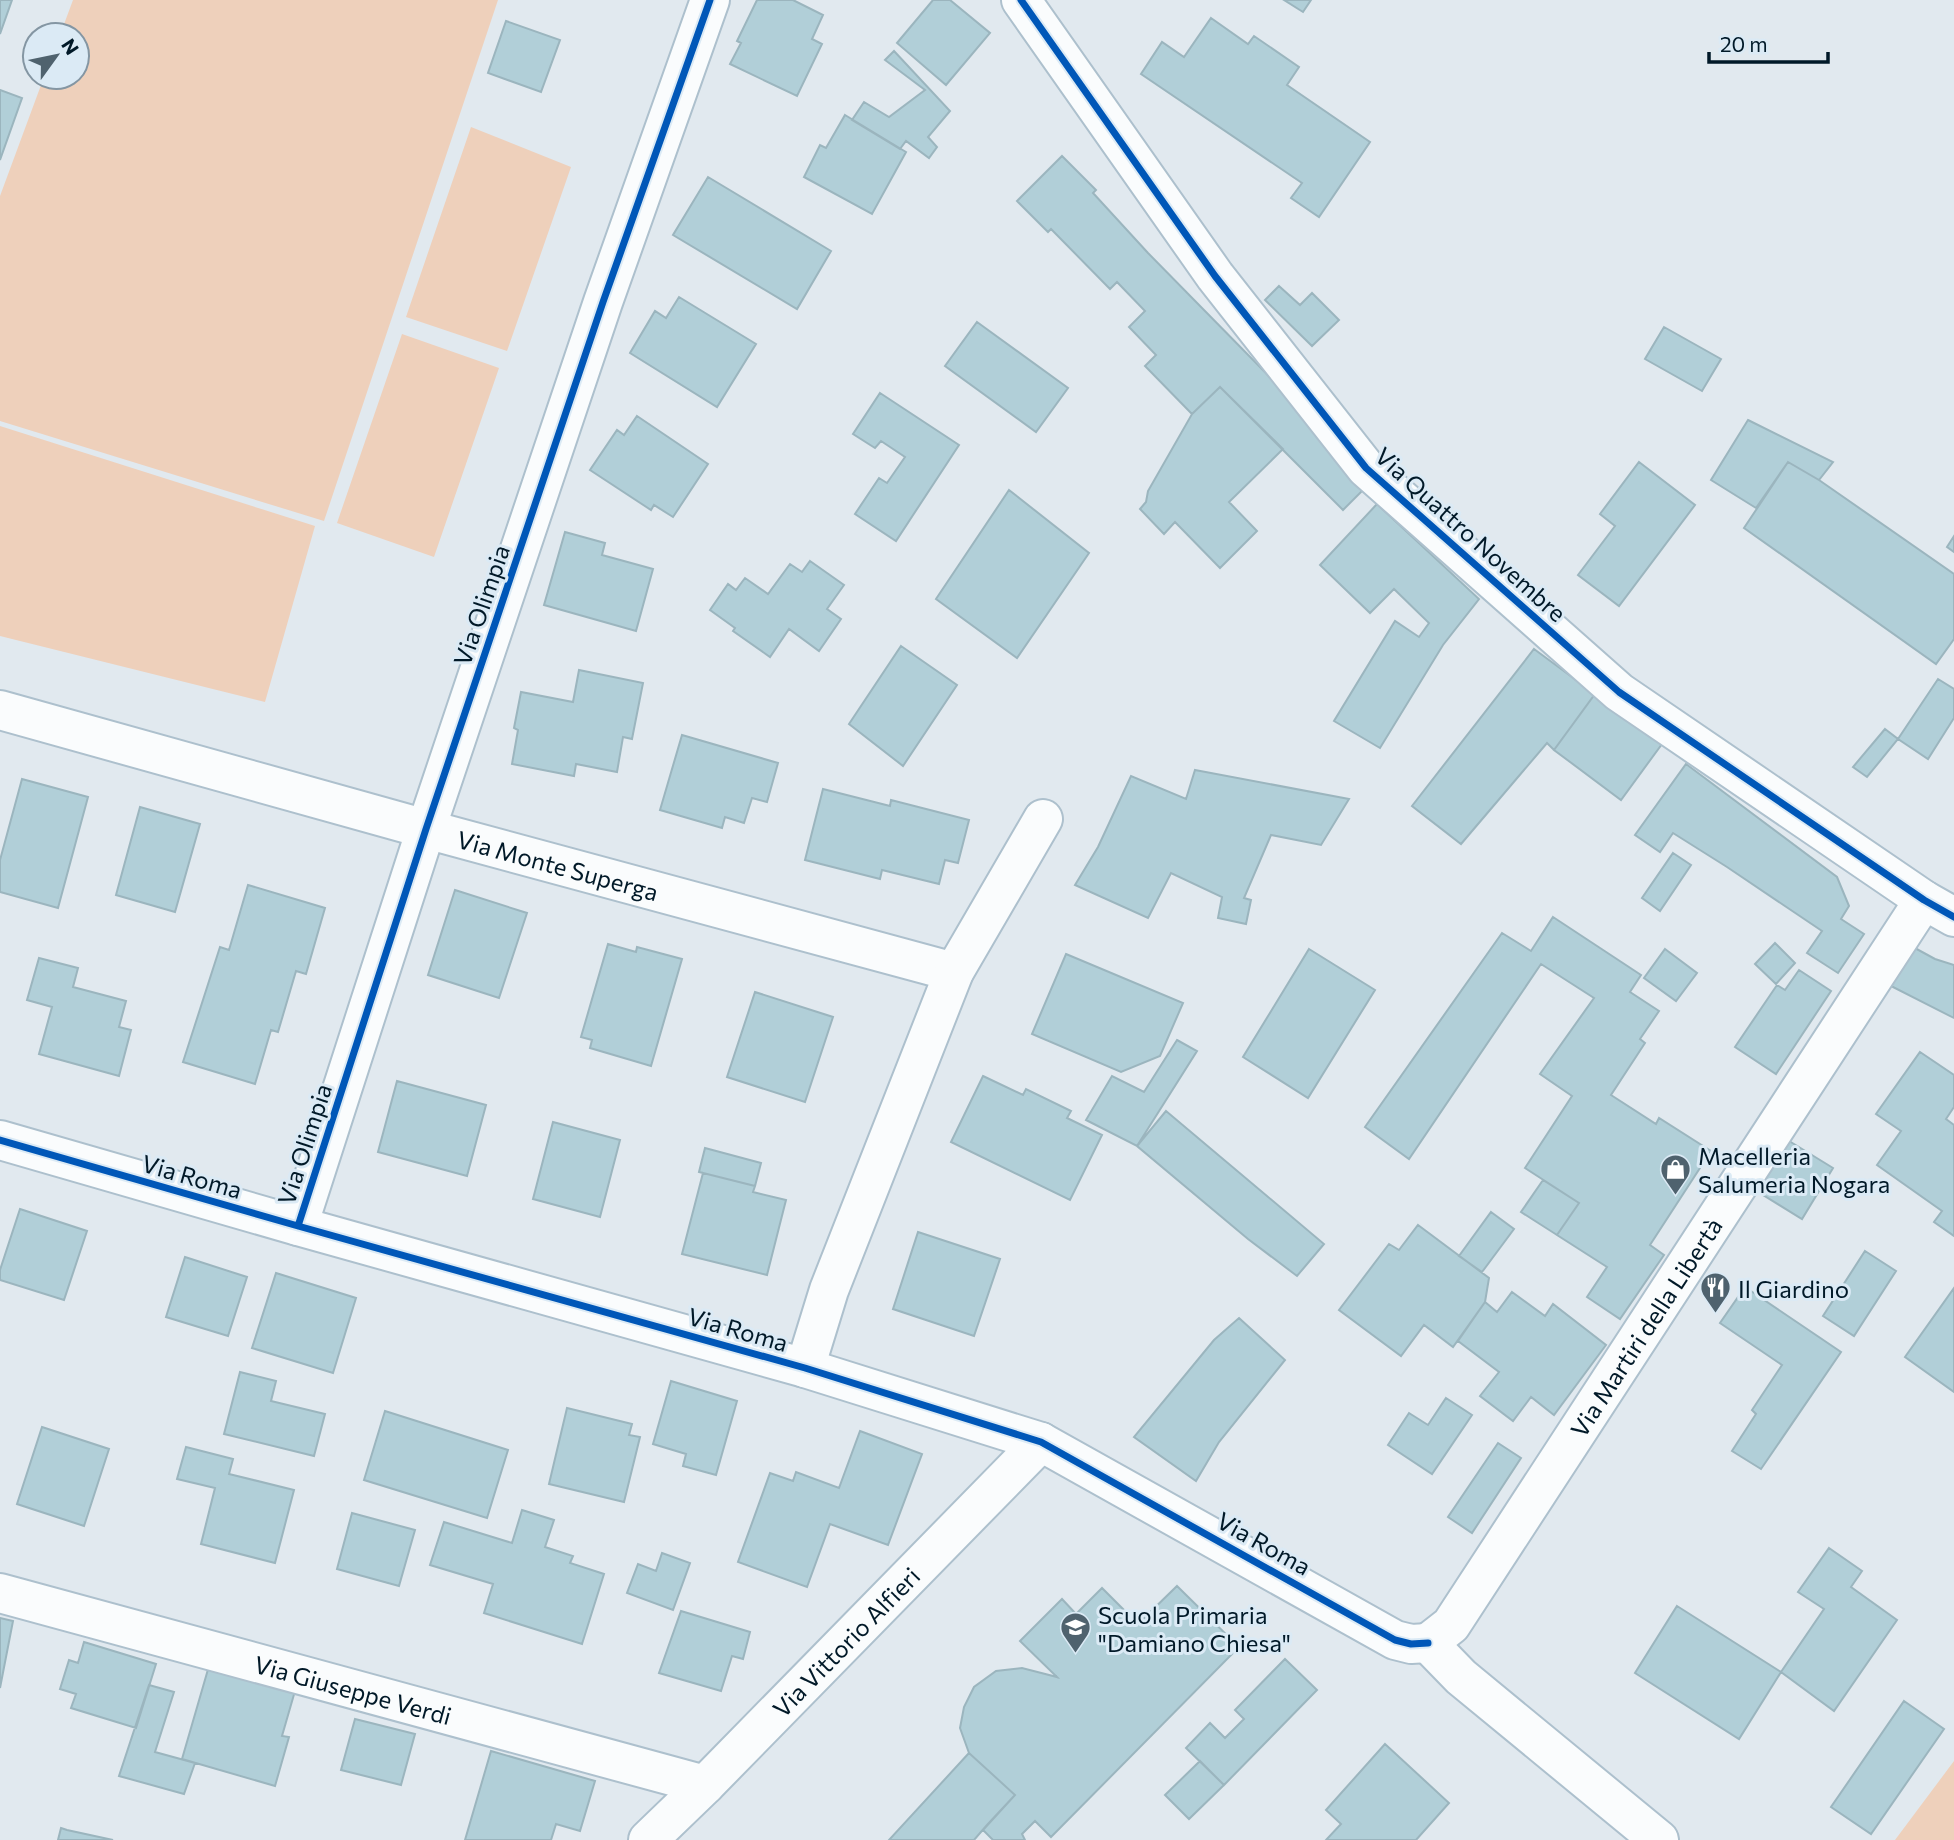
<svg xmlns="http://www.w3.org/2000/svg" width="1954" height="1840" viewBox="0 0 1954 1840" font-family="Commissioner,sans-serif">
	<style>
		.green { fill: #eed0bb }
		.building { fill: #b1cfd8; stroke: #9bb5be; stroke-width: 2 }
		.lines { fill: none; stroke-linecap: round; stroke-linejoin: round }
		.minor-casing { stroke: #adc0cd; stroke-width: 42 }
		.minor { stroke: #fafcfd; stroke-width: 38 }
		.cycleway-casing { stroke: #dbeaf5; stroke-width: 11 }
		.cycleway { stroke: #0057b8; stroke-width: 7 }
		.labels { text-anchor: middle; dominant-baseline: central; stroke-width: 6; stroke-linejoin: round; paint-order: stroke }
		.street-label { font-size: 24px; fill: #011928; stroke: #dbeaf5 }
		.poi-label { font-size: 24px; fill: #011928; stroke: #dbeaf5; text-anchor: start }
	</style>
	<rect width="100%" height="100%" fill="#e1e9ef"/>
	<path class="green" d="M 73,0 L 498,0 L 324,521 L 0,421 L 0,196 L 44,77 L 77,77 L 77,35 L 60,35 Z
		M 471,127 L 571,167 L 507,351 L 406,317 Z
		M 402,334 L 499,368 L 434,557 L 337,523 Z
		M 0,426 L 315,526 L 265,702 L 0,636 Z
		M 1954,1761 L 1954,1840 L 1895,1840 Z"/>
	<path class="building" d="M 0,0 L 12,0 L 0,34 Z
		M 757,0 L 793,0 L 823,15 L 812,39 L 822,44 L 797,96 L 730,64 L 741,43 L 737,41 Z
		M 933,0 L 950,0 L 990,33 L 946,85 L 897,43 Z
		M 1284,0 L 1311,0 L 1303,12 Z
		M 1211,18 L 1248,44 L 1254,36 L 1299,67 L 1287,85 L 1370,142 L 1319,217 L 1291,198 L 1302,183 L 1141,74 L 1162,42 L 1184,57 Z
		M 506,21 L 560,40 L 541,92 L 488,73 Z
		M 894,51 L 950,111 L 928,137 L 937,147 L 929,158 L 906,141 L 900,149 L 852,120 L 864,102 L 889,117 L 925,90 L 885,60 Z
		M 0,90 L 22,98 L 0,160 Z
		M 845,115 L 906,152 L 872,214 L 804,177 L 820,145 L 826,148 Z
		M 1062,156 L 1096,190 L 1093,193 L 1148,253 L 1372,481 L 1343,510 L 1220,387 L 1192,414 L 1145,366 L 1156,355 L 1129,327 L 1145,311 L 1117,282 L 1110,289 L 1051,229 L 1048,232 L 1017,201 Z
		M 708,177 L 831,251 L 797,309 L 673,235 Z
		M 1279,286 L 1300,305 L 1312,293 L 1339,320 L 1312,346 L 1265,300 Z
		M 679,297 L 756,344 L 717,407 L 630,353 L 655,311 L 666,318 Z
		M 977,322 L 1068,388 L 1036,432 L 945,366 Z
		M 1664,327 L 1721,359 L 1702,391 L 1645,359 Z
		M 1220,387 L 1283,449 L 1229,502 L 1257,531 L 1220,568 L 1175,522 L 1164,534 L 1140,509 L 1146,502 L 1148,491 L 1192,414 Z
		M 880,393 L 959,445 L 896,541 L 855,514 L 879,478 L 887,483 L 905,457 L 881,441 L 875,448 L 853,434 Z
		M 637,416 L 708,464 L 673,517 L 654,505 L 651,510 L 590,470 L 617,430 L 624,435 Z
		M 1748,420 L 1833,462 L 1819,480 L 1788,462 L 1756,508 L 1711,480 Z
		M 1639,462 L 1695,505 L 1619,606 L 1578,575 L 1615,526 L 1600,514 Z
		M 1788,462 L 1819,480 L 1954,574 L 1954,639 L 1936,664 L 1744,528 Z
		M 1009,490 L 1089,553 L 1017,658 L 936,599 Z
		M 1377,504 L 1479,599 L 1443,645 L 1380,748 L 1334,721 L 1395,621 L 1419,637 L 1429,623 L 1394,589 L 1370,613 L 1320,565 Z
		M 565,532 L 605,543 L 602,555 L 653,569 L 636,631 L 544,605 Z
		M 1954,536 L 1954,552 L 1947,547 Z
		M 810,561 L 844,585 L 827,609 L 841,619 L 819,651 L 789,629 L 770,657 L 733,631 L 735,628 L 710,610 L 728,584 L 736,590 L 745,578 L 768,594 L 790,564 L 802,572 Z
		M 901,646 L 957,685 L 903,766 L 849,724 Z
		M 1534,649 L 1595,694 L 1554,750 L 1547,743 L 1461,844 L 1412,806 Z
		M 579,670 L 643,683 L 632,739 L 623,737 L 617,772 L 576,764 L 574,776 L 512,764 L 518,730 L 514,728 L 521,692 L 573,702 Z
		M 1938,679 L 1954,689 L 1954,718 L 1928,759 L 1898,739 Z
		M 1595,694 L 1662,744 L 1621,800 L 1554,750 Z
		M 1885,729 L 1898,739 L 1867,777 L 1853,767 Z
		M 682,735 L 778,763 L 767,802 L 752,798 L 744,823 L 725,817 L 722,828 L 660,810 Z
		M 1686,764 L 1837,877 L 1849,906 L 1841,919 L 1864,934 L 1838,973 L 1807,953 L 1822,931 L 1727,867 L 1673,833 L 1660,852 L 1635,835 Z
		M 1195,770 L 1349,799 L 1321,845 L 1271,835 L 1244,898 L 1251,900 L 1246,924 L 1218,918 L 1222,897 L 1171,873 L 1148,918 L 1075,885 L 1098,847 L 1131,776 L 1186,799 Z
		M 22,779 L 88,797 L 58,908 L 0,892 L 0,860 Z
		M 823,789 L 890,806 L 891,800 L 969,820 L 958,863 L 945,860 L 939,884 L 882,870 L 880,879 L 805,860 Z
		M 140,807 L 200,824 L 175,912 L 116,895 Z
		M 1673,853 L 1691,865 L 1660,911 L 1642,898 Z
		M 248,885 L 325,908 L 306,974 L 296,971 L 278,1032 L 271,1030 L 255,1084 L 183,1062 L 220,947 L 229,950 Z
		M 455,890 L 527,913 L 499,998 L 428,975 Z
		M 1553,917 L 1641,975 L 1630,992 L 1659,1011 L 1640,1039 L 1645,1043 L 1611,1095 L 1656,1124 L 1659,1118 L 1711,1151 L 1650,1245 L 1664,1255 L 1620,1319 L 1587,1297 L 1607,1267 L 1557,1235 L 1579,1203 L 1525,1168 L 1572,1096 L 1540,1074 L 1594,998 L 1541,964 L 1409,1159 L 1365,1127 L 1502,933 L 1531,951 Z
		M 1775,943 L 1795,963 L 1776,984 L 1755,964 Z
		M 608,944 L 636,952 L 637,947 L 682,959 L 651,1066 L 590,1048 L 592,1040 L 581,1037 Z
		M 1913,947 L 1935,959 L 1954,965 L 1954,1018 L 1891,986 Z
		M 1309,949 L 1375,990 L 1308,1098 L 1243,1057 Z
		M 1665,949 L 1697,973 L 1676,1001 L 1644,978 Z
		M 1066,954 L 1183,1003 L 1160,1056 L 1121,1072 L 1032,1034 Z
		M 39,958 L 78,968 L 73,987 L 126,1001 L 119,1027 L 131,1030 L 119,1076 L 39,1054 L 52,1007 L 27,1000 Z
		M 1799,970 L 1831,991 L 1776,1074 L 1735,1047 L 1777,985 L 1785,990 Z
		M 755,992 L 833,1017 L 805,1102 L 727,1077 Z
		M 1177,1040 L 1197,1051 L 1137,1146 L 1086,1120 L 1112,1076 L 1144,1092 Z
		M 1920,1052 L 1954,1075 L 1954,1107 L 1946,1119 L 1954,1125 L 1954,1236 L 1934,1222 L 1942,1211 L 1877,1165 L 1901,1131 L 1876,1114 Z
		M 983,1076 L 1023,1095 L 1026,1089 L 1071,1111 L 1067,1118 L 1102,1135 L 1070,1200 L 951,1142 Z
		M 397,1081 L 486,1105 L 467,1176 L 378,1152 Z
		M 1166,1111 L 1324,1244 L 1297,1276 L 1248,1239 L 1137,1146 Z
		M 553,1122 L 620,1140 L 600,1217 L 533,1199 Z
		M 1781,1136 L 1833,1168 L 1802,1219 L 1750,1187 Z
		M 705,1148 L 761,1163 L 755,1186 L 699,1172 Z
		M 703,1173 L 755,1186 L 753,1192 L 786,1200 L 767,1275 L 682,1254 Z
		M 1543,1180 L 1579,1203 L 1557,1235 L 1521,1212 Z
		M 20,1209 L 87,1231 L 64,1300 L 0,1280 L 0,1270 Z
		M 1491,1212 L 1514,1229 L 1482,1272 L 1459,1256 Z
		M 1418,1225 L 1489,1278 L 1485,1302 L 1453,1347 L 1424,1325 L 1401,1356 L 1339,1310 L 1389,1244 L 1399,1250 Z
		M 918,1232 L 1000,1259 L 974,1336 L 893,1309 Z
		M 1865,1251 L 1896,1271 L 1854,1336 L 1823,1316 Z
		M 185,1257 L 247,1277 L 228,1336 L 166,1317 Z
		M 276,1273 L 356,1298 L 333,1373 L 252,1348 Z
		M 1745,1287 L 1841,1352 L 1761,1469 L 1732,1451 L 1756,1414 L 1752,1410 L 1782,1365 L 1720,1323 Z
		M 1954,1288 L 1954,1392 L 1905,1357 Z
		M 1512,1292 L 1545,1316 L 1553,1304 L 1606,1345 L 1554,1415 L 1531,1397 L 1513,1421 L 1480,1396 L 1499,1372 L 1458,1341 L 1485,1302 L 1497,1312 Z
		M 1239,1318 L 1285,1360 L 1219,1442 L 1196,1481 L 1134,1437 L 1214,1340 Z
		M 240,1372 L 276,1381 L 271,1401 L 325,1414 L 314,1456 L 224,1434 Z
		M 671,1381 L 737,1401 L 716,1475 L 683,1466 L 686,1454 L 653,1444 Z
		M 1446,1398 L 1472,1415 L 1432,1474 L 1388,1445 L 1409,1413 L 1428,1425 Z
		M 567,1408 L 632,1424 L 629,1435 L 640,1437 L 624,1502 L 549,1484 Z
		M 385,1411 L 508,1450 L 487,1518 L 364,1480 Z
		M 42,1427 L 109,1449 L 84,1526 L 17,1504 Z
		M 860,1431 L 922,1454 L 888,1545 L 830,1524 L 807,1587 L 738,1562 L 770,1473 L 793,1481 L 796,1472 L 839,1488 Z
		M 1498,1443 L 1521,1458 L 1472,1533 L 1448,1517 Z
		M 186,1447 L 233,1459 L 229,1474 L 294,1490 L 275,1563 L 201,1544 L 215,1488 L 177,1479 Z
		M 522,1510 L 554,1520 L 545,1547 L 573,1556 L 570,1563 L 604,1574 L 582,1644 L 484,1613 L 493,1584 L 430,1565 L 444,1522 L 512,1543 Z
		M 352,1513 L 415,1530 L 399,1586 L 337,1569 Z
		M 1829,1548 L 1862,1571 L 1851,1587 L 1897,1620 L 1834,1711 L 1781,1672 L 1824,1609 L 1798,1592 Z
		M 662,1553 L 690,1563 L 673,1610 L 627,1593 L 638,1564 L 656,1571 Z
		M 1177,1586 L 1239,1647 L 1051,1837 L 1035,1821 L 1022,1834 L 1025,1840 L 993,1840 L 983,1830 L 1015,1795 L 969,1753 L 960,1728 L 964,1707 L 974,1687 L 996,1671 L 1022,1668 L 1057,1677 L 1020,1641 L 1062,1599 L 1076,1614 L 1102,1588 L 1138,1624 Z
		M 1677,1606 L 1781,1672 L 1739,1739 L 1635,1673 Z
		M 681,1611 L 750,1632 L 743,1659 L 732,1656 L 721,1691 L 659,1673 Z
		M 0,1618 L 13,1621 L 0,1688 Z
		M 84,1642 L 156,1664 L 136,1728 L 71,1708 L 76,1694 L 60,1689 L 69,1660 L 78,1663 Z
		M 1285,1659 L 1317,1690 L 1224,1785 L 1186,1748 L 1210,1723 L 1225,1738 L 1244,1719 L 1235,1710 Z
		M 209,1666 L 295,1691 L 282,1736 L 289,1737 L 275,1786 L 182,1759 Z
		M 149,1685 L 174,1692 L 155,1752 L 195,1763 L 184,1794 L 119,1776 Z
		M 1904,1701 L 1944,1729 L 1871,1834 L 1831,1807 Z
		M 355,1719 L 415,1734 L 401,1785 L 341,1770 Z
		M 1385,1744 L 1449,1803 L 1416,1840 L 1326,1840 L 1341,1824 L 1326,1810 Z
		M 491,1751 L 595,1781 L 580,1831 L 556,1824 L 551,1840 L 465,1840 Z
		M 969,1753 L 1015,1795 L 987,1825 L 974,1840 L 889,1840 Z
		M 1200,1761 L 1224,1785 L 1189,1819 L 1165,1795 Z
		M 61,1828 L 67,1830 L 113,1840 L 58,1840 Z"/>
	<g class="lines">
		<defs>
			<g id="minor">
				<path d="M 1021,0 L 1215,276 L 1366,468 L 1619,692 L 1924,900 L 1954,917"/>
				<path id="s1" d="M 0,710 L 426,829 L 954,972"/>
				<path d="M 0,1140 L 298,1226 L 805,1368 L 1041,1442 L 1395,1640 L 1411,1644 L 1428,1643"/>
				<path d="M 298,1226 L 426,829 L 603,302 L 710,0"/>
				<path d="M 805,1368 L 829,1290 L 954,972 L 1043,819"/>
				<path id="s2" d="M 0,1593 L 705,1785"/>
				<path id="s3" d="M 1428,1643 L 1451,1625 L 1924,900"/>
				<path d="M 1428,1643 L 1461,1677 L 1659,1840"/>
				<path id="s4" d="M 648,1840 L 705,1785 L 1041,1442"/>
			</g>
		</defs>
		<use href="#minor" class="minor-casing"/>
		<use href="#minor" class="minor"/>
		<defs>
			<path id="cycleway" d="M 1021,0 L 1215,276 L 1366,468 L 1619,692 L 1924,900 L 1954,917
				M 0,1140 L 298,1226 L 805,1368 L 1041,1442 L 1395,1640 L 1411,1644 L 1428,1643
				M 298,1226 L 426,829 L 603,302 L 710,0"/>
		</defs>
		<use href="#cycleway" class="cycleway-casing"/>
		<use href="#cycleway" class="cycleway"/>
	</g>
	<defs>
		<symbol id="shop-pin" viewBox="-11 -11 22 30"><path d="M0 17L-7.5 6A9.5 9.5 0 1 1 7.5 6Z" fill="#4f626e" stroke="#dbeaf5"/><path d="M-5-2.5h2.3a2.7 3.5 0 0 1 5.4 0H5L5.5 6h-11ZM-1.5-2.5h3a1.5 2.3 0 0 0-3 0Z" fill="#fff"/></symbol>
		<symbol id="restaurant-pin" viewBox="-11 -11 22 30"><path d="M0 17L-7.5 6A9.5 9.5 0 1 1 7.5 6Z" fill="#4f626e" stroke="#dbeaf5"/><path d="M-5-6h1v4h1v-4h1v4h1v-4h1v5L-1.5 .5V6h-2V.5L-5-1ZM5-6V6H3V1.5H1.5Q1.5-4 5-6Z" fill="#fff"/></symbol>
		<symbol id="school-pin" viewBox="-11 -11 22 30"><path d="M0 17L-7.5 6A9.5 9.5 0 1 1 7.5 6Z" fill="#4f626e" stroke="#dbeaf5"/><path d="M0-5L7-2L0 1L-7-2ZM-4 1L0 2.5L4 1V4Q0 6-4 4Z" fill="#fff"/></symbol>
	</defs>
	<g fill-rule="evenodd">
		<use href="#shop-pin" x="1658" y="1152" width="35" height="47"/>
		<use href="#restaurant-pin" x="1698" y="1270" width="35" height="47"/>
		<use href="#school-pin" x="1058" y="1610" width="35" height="47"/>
	</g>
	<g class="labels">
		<g class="street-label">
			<text transform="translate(1471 534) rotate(42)">Via Quattro Novembre</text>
			<text transform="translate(481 605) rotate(-71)">Via Olimpia</text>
			<text stroke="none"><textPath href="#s1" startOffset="579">Via Monte Superga</textPath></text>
			<text transform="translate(304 1144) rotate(-72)">Via Olimpia</text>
			<text transform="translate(192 1176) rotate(16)">Via Roma</text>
			<text stroke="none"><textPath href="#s3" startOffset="385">Via Martiri della Libertà</textPath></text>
			<text transform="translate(738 1329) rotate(16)">Via Roma</text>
			<text transform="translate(1264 1543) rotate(29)">Via Roma</text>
			<text stroke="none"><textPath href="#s4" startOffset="280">Via Vittorio Alfieri</textPath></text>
			<text stroke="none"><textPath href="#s2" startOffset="366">Via Giuseppe Verdi</textPath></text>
		</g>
		<g class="poi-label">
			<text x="1698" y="1155">Macelleria<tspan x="1698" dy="28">Salumeria Nogara</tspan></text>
			<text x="1738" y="1288">Il Giardino</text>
			<text x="1098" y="1614">Scuola Primaria<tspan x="1098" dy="28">"Damiano Chiesa"</tspan></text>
		</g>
	</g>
	<g transform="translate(56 56) rotate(57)"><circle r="33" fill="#dbeaf5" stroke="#8496a3" stroke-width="2"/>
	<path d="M0-5L12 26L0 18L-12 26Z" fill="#4f626e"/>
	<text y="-10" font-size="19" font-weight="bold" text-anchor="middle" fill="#011928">N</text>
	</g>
	<path d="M1709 52v10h119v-10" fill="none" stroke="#011928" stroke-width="3.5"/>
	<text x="1720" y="52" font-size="21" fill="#011928" stroke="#dbeaf5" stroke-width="5" paint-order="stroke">20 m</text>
</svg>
